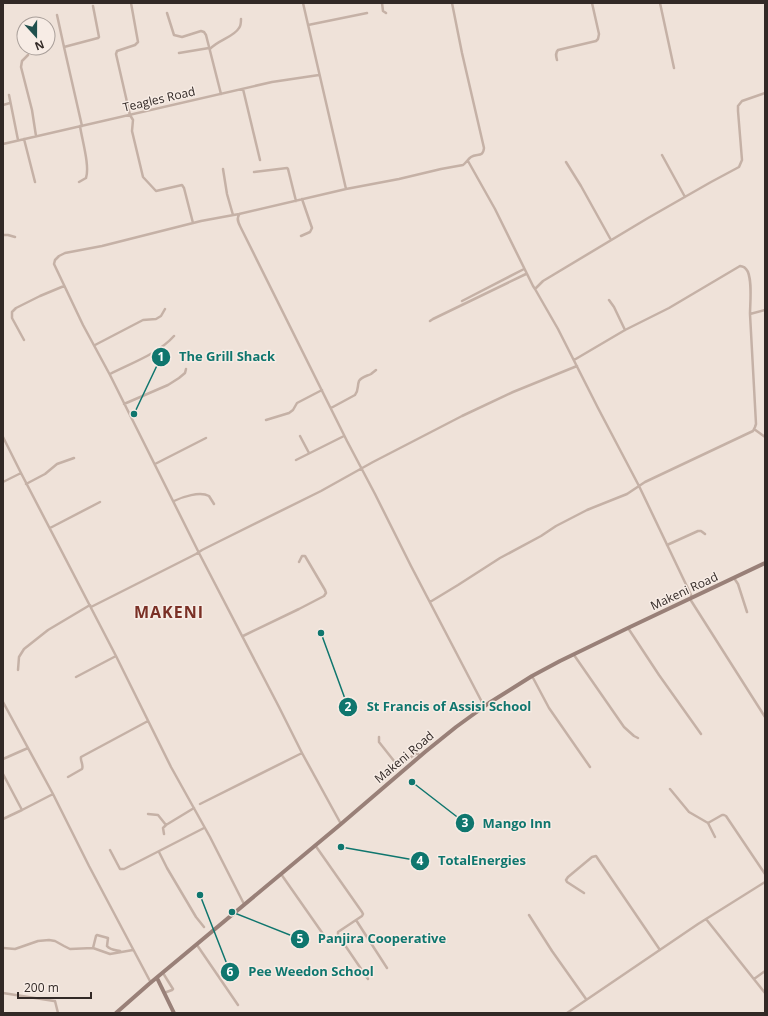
<svg xmlns="http://www.w3.org/2000/svg" width="768" height="1016" viewBox="0 0 768 1016" font-family="'Open Sans',sans-serif">
	<style>
		.lines { fill: none; stroke-linecap: round; stroke-linejoin: round }
		.street { stroke: #c5b1a6; stroke-width: 2.5 }
		.secondary { stroke: #998078; stroke-width: 4 }
		.labels { text-anchor: middle; dominant-baseline: central; stroke-width: 3; stroke-linejoin: round; paint-order: stroke }
		.street-label { font-size: 12px; fill: #322926; stroke: #f7ece5 }
		.district-label { font-size: 16px; font-weight: bold; letter-spacing: 1px; fill: #7a3026; stroke: #f7ece5 }
		.leader { fill: none; stroke: #0f766e; stroke-width: 1.5 }
		.callout-dot { fill: #0f766e; stroke: #f7ece5; stroke-width: 1.5 }
		.mark-label { font-size: 12px; text-anchor: middle; font-weight: bold; fill: #fff }
		.callout-label { font-size: 13px; text-anchor: middle; font-weight: bold; fill: #0f766e; stroke: #f7ece5; stroke-width: 3; stroke-linejoin: round; paint-order: stroke }
	</style>
	<rect width="100%" height="100%" fill="#efe2d9"/>
	<g class="lines">
		<path class="street" d="M 131,3 L 138,42 L 135,45 L 117,51 L 116,54 L 130,115 L 133,120 L 132,131 L 143,177 L 156,191 L 182,185 L 184,188 L 193,223
			M 303,3 L 346,189
			M 382,3 L 383,11 L 386,13
			M 660,3 L 674,68
			M 167,13 L 174,35 L 182,37 L 201,31 L 204,32 L 206,35 L 221,94
			M 57,15 L 64,47
			M 308,25 L 367,13
			M 210,49 C 218,40 234,37 239,28 C 241,26 241,22 241,19
			M 179,53 L 209,48
			M 28,55 L 22,61 L 21,67 L 32,110 L 36,136
			M 557,60 C 556,56 555,53 558,50 L 596,41 L 598,39 L 599,34 L 592,3
			M 243,89 L 260,160
			M 9,95 L 18,140
			M 3,105 L 10,103
			M 82,126 L 64,47 L 98,38 L 99,37 L 93,6
			M 24,139 L 35,182
			M 3,144 L 272,82 L 319,75
			M 662,155 L 685,197
			M 468,161 L 495,209 L 533,286 L 535,289
			M 566,162 L 581,186 L 611,240
			M 223,169 L 227,194 L 233,215
			M 254,172 L 287,168 L 288,169 L 296,201
			M 79,182 L 86,178 C 90,166 82,140 80,126
			M 239,215 C 236,219 239,224 241,228 L 347,441 L 375,494 L 411,566 L 484,706
			M 3,235 L 8,235 L 15,237
			M 301,236 L 310,232 L 312,228 L 302,199
			M 609,300 L 614,307 L 625,330
			M 462,301 L 524,269
			M 430,321 L 433,319 L 526,274
			M 24,340 L 12,318 L 12,312 L 16,308 L 40,296 L 64,286
			M 95,345 L 143,320 L 156,319 L 161,316 L 165,309
			M 574,360 L 625,330 L 669,308 L 740,266 C 743,267 744,266 746,269 C 753,276 750,304 750,314 L 765,310
			M 110,374 C 131,363 158,354 174,336
			M 124,404 L 168,385 L 179,378 L 185,373 L 186,369
			M 331,408 L 355,395 C 359,390 357,386 359,381 C 361,377 367,376 371,374 C 371,374 376,370 376,370
			M 266,420 L 289,413 L 293,410 L 297,403 L 322,390
			M 754,429 L 765,437
			M 300,436 L 309,453
			M 3,437 L 21,473 L 116,656 L 171,767 L 210,837 L 244,904
			M 296,460 L 344,436
			M 155,464 L 206,438
			M 3,482 L 21,473
			M 26,484 L 45,474 L 57,464 L 74,458
			M 174,501 C 182,497 200,491 209,496 L 214,504
			M 50,528 L 100,502
			M 667,545 L 698,531 L 701,531 L 705,534
			M 734,578 L 738,584 L 747,612
			M 692,597 L 639,486 L 598,408 L 558,329 L 535,289 L 543,281 L 648,218 L 711,182 L 739,167 L 742,160 L 738,111 L 738,106 L 742,101 L 765,93
			M 690,599 L 765,717
			M 430,602 L 458,585 L 500,558 L 541,536 L 556,526 L 587,510 L 627,494 L 645,482 L 753,431 L 755,427 L 756,424 L 750,314
			M 91,607 L 196,554 L 202,550 L 218,542 L 321,491 L 373,462 L 462,416 L 513,392 L 577,366
			M 628,628 L 659,675 L 701,734
			M 243,636 L 299,609 L 324,596 L 326,593 L 325,590 L 305,556 L 302,556 L 299,562
			M 574,655 L 624,727 L 634,736 L 638,738
			M 18,670 L 19,657 L 24,649 L 48,630 L 90,605
			M 532,676 L 549,708 L 590,767
			M 76,677 L 116,656
			M 3,702 L 53,794 L 89,866 L 151,983
			M 379,737 L 379,742 L 398,766 L 417,753 L 420,756
			M 3,759 L 28,748
			M 3,774 L 22,810 L 3,819
			M 68,777 L 82,769 C 84,765 80,761 81,757 L 148,721
			M 670,789 L 689,812 L 708,823 L 715,837
			M 200,804 L 302,753
			M 22,810 L 53,794
			M 148,814 L 158,815 L 166,825
			M 708,823 L 722,815 L 724,815 L 726,816 L 765,874
			M 341,824 L 302,753 L 279,707 L 199,553 L 110,375 L 83,325 L 54,264 L 55,260 L 59,256 L 65,253 L 102,246 L 201,221 L 239,214 L 346,189 L 399,179 L 441,169 L 463,165 C 466,163 468,159 471,157 C 477,153 483,158 484,148 L 462,53 L 452,3
			M 164,834 L 163,828 L 166,825 L 194,808
			M 315,845 L 362,912 L 363,914 L 362,916 L 356,920 L 387,968
			M 110,850 L 120,869 L 124,869 L 204,828
			M 159,852 L 167,868 L 196,917 L 204,927
			M 281,874 L 323,934
			M 584,893 L 567,882 L 566,880 L 568,877 L 592,857 L 596,856 L 660,950
			M 529,915 L 552,951 L 586,999
			M 706,919 L 765,993
			M 356,920 L 338,932 L 338,935 L 368,979
			M 197,945 L 238,1005
			M 3,948 L 15,949 L 38,941 L 49,940 L 55,941 L 64,946 L 70,949 L 93,948 L 110,954 L 133,950
			M 93,948 L 96,936 L 97,935 L 108,938 L 107,946 C 110,950 115,950 120,951
			M 163,973 L 173,989 L 172,990 L 164,993
			M 754,979 L 765,971
			M 3,993 L 54,1001 L 55,1001 L 58,1013
			M 567,1013 L 698,924 L 765,882"/>
		<path class="secondary" d="M 157,978 L 174,1013
			M 116,1013 L 149,984 L 341,824 L 425,752 L 456,727 L 489,703 L 532,676 L 560,661 L 630,627 L 765,563"/>
	</g>
	<g class="labels">
		<g class="street-label">
			<text transform="translate(159 99) rotate(-13)">Teagles Road</text>
			<text transform="translate(684 591) rotate(-25)">Makeni Road</text>
			<text transform="translate(404 757) rotate(-40)">Makeni Road</text>
		</g>
		<g class="district-label">
			<text x="169" y="612">MAKENI</text>
		</g>
	</g>
	<path class="leader" d="M134 414L161 357M321 633L348 707M412 782L465 823M341 847L420 861M232 912L300 939M200 895L230 972"/>
	<g class="callout-dot">
		<circle cx="134" cy="414" r="4"/>
		<circle cx="321" cy="633" r="4"/>
		<circle cx="412" cy="782" r="4"/>
		<circle cx="341" cy="847" r="4"/>
		<circle cx="232" cy="912" r="4"/>
		<circle cx="200" cy="895" r="4"/>
		<circle cx="161" cy="357" r="10"/>
		<circle cx="348" cy="707" r="10"/>
		<circle cx="465" cy="823" r="10"/>
		<circle cx="420" cy="861" r="10"/>
		<circle cx="300" cy="939" r="10"/>
		<circle cx="230" cy="972" r="10"/>
	</g>
	<g class="mark-label">
		<text x="161" y="361">1</text>
		<text x="348" y="711">2</text>
		<text x="465" y="827">3</text>
		<text x="420" y="865">4</text>
		<text x="300" y="943">5</text>
		<text x="230" y="976">6</text>
	</g>
	<g class="callout-label">
		<text x="227" y="361">The Grill Shack</text>
		<text x="449" y="711">St Francis of Assisi School</text>
		<text x="517" y="828">Mango Inn</text>
		<text x="482" y="865">TotalEnergies</text>
		<text x="382" y="943">Panjira Cooperative</text>
		<text x="311" y="976">Pee Weedon School</text>
	</g>
	<rect width="768" height="1016" fill="none" stroke="#322926" stroke-width="8"/>
	<g transform="translate(36 36) rotate(159)"><circle r="19" fill="#f7ece5" stroke="#a89e99"/>
	<path d="M0-3L7 15L0 10L-7 15Z" fill="#20504d"/>
	<text y="-6" font-size="11" font-weight="bold" text-anchor="middle" fill="#322926">N</text>
	</g>
	<path d="M18 992v6h73v-6" fill="none" stroke="#322926" stroke-width="2"/>
	<text x="24" y="992" font-size="12" fill="#322926" stroke="#f7ece5" stroke-width="3" paint-order="stroke">200 m</text>
</svg>
